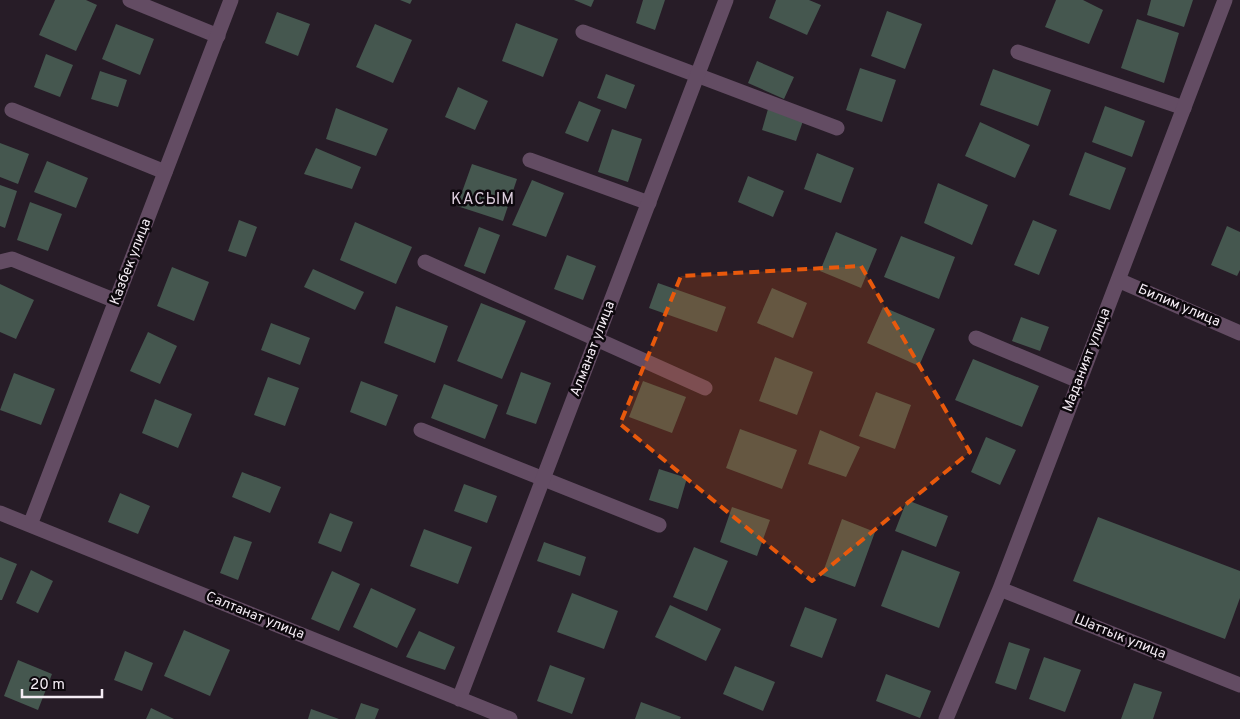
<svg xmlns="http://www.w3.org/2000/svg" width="1240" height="719" viewBox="0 0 1240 719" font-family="Overpass,sans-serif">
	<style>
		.building { fill: #45574f }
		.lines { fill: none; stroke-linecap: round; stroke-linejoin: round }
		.service { stroke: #634c63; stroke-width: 15 }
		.minor { stroke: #634c63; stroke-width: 15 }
		.marked { fill: #e8590c; fill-opacity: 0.2; stroke: #e8590c; stroke-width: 4; stroke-dasharray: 10 6; stroke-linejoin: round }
		.labels { text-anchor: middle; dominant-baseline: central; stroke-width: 5; stroke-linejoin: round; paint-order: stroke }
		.street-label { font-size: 14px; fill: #f4ecf4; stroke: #0d080d }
		.quarter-label { font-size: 16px; letter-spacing: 1px; fill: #dccddc; stroke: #0d080d }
	</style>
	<rect width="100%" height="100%" fill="#271c27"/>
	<path class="building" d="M 55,0 L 86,0 L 97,5 L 76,51 L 39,35 Z
		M 400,0 L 412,0 L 410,4 Z
		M 574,0 L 594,0 L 591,7 Z
		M 643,0 L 665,0 L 655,30 L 636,23 Z
		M 776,0 L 809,0 L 821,5 L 807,35 L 769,18 Z
		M 1056,0 L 1083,0 L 1103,10 L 1089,44 L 1045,27 Z
		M 1151,0 L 1193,0 L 1184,27 L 1147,15 Z
		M 887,11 L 922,24 L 905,69 L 871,56 Z
		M 277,12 L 310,24 L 298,56 L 265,43 Z
		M 1137,19 L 1179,33 L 1164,83 L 1121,68 Z
		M 516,23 L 558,39 L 543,77 L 502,61 Z
		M 116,24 L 154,39 L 140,75 L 102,59 Z
		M 375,24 L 412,40 L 393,83 L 356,67 Z
		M 46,54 L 73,65 L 60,97 L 34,87 Z
		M 757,61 L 794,77 L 784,99 L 748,83 Z
		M 860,68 L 896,80 L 882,122 L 846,110 Z
		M 993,69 L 1051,90 L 1038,126 L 980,105 Z
		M 100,71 L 127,80 L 118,107 L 91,99 Z
		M 606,74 L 635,85 L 626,109 L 597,98 Z
		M 458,87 L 488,101 L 475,130 L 445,117 Z
		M 579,101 L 601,110 L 588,142 L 565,133 Z
		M 1105,106 L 1145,121 L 1132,157 L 1092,142 Z
		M 336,108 L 388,129 L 376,156 L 326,139 Z
		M 768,109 L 803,121 L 796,141 L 762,130 Z
		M 980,122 L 1030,145 L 1015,178 L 965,156 Z
		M 612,129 L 642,139 L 628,182 L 598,172 Z
		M 0,143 L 29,154 L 18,184 L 0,177 Z
		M 316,148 L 361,167 L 352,189 L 304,174 Z
		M 1085,152 L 1126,168 L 1110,210 L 1069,195 Z
		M 817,153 L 854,168 L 841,203 L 804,189 Z
		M 47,161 L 88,178 L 76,208 L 34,192 Z
		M 472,164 L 517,179 L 503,221 L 457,206 Z
		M 748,176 L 784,191 L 773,217 L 738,202 Z
		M 532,180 L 564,193 L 546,237 L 512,225 Z
		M 938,183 L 988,205 L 972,245 L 924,223 Z
		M 0,185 L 17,191 L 5,228 L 0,226 Z
		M 30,202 L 62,214 L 48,251 L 17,240 Z
		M 239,220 L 257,227 L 246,257 L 228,251 Z
		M 1033,220 L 1057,230 L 1039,275 L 1014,265 Z
		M 355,222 L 412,247 L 396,284 L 340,260 Z
		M 1227,226 L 1240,232 L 1240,270 L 1237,276 L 1211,265 Z
		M 479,227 L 500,235 L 485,274 L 464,266 Z
		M 836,232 L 877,249 L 861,288 L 820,271 Z
		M 901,236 L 955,257 L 939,299 L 884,277 Z
		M 567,255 L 596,266 L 583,300 L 554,289 Z
		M 172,267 L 209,282 L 194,321 L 157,306 Z
		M 313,269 L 364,292 L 355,310 L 304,287 Z
		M 658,283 L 726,307 L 717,332 L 649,308 Z
		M 0,284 L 34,300 L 16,339 L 0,332 Z
		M 772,288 L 807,303 L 793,338 L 757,323 Z
		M 481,303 L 526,321 L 502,379 L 457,361 Z
		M 396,306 L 448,326 L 435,363 L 384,343 Z
		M 883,307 L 935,329 L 919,366 L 867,343 Z
		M 1021,317 L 1049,327 L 1040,351 L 1012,341 Z
		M 271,323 L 310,338 L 300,365 L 261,350 Z
		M 148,332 L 177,346 L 160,384 L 130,371 Z
		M 775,357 L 813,372 L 797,415 L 759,401 Z
		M 973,359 L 1039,386 L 1022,427 L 955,400 Z
		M 521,372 L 551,383 L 536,424 L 506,414 Z
		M 14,373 L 55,389 L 41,425 L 0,410 Z
		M 268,377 L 299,388 L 285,426 L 254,415 Z
		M 361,381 L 398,395 L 386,426 L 350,412 Z
		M 643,381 L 686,397 L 672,433 L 629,417 Z
		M 444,384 L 498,405 L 485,439 L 431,418 Z
		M 876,392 L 911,405 L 895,449 L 859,436 Z
		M 155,399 L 192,414 L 178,448 L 142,433 Z
		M 740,429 L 797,450 L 782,489 L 726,468 Z
		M 820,430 L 860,447 L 846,477 L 808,464 Z
		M 986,437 L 1016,450 L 1000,485 L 971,472 Z
		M 659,469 L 687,478 L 678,509 L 649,500 Z
		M 242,472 L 281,487 L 270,513 L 232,497 Z
		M 464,484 L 497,496 L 487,523 L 454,511 Z
		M 120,493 L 150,506 L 138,534 L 108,522 Z
		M 907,500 L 948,516 L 936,547 L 895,531 Z
		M 732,507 L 770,520 L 757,556 L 720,542 Z
		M 330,513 L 353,522 L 341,552 L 318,543 Z
		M 1098,517 L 1240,571 L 1240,598 L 1225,639 L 1073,581 Z
		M 842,519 L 875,532 L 855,587 L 822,575 Z
		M 424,529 L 472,547 L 458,584 L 410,566 Z
		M 234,536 L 252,542 L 238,580 L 220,573 Z
		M 544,542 L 586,557 L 580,576 L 537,561 Z
		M 694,547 L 728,561 L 707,611 L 673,597 Z
		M 902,550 L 960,572 L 939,628 L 881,606 Z
		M 0,557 L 17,564 L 2,600 L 0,600 Z
		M 31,570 L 53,581 L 38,613 L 16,603 Z
		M 332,571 L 360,584 L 339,631 L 311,619 Z
		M 371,588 L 416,609 L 397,648 L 353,627 Z
		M 572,593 L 618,611 L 604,649 L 557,632 Z
		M 670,605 L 721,629 L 706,661 L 655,637 Z
		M 805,607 L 837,619 L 822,658 L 790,646 Z
		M 184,630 L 230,650 L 210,696 L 164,676 Z
		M 419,631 L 455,647 L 445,670 L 406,657 Z
		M 1009,642 L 1030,649 L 1016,690 L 995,683 Z
		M 125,651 L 153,663 L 142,691 L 114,680 Z
		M 1044,657 L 1081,670 L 1065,712 L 1029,699 Z
		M 18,660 L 52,674 L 38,710 L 4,696 Z
		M 550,665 L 585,678 L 572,714 L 537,701 Z
		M 735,666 L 775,682 L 763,711 L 723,694 Z
		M 886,674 L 931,691 L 920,718 L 876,701 Z
		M 1134,683 L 1162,692 L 1153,719 L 1121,719 Z
		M 641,702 L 681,717 L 680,719 L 635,719 Z
		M 361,703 L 379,709 L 375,719 L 355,719 Z
		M 151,708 L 174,719 L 146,719 Z
		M 311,709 L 339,719 L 308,719 Z"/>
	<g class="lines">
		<path class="service" d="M 130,0 L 218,36
			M 583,32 L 837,128
			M 1018,52 L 1184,108
			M 12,110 L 165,172
			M 530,160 L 649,203
			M 0,262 L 12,259 L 116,301
			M 425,262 L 705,388
			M 976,338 L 1079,381
			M 421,430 L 659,525"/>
		<path class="minor" d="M 1118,280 L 1240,333
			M 0,513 L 510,719
			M 30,525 L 231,0
			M 1000,589 L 1240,685
			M 459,699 L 726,0
			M 946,719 L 1000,589 L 1225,0"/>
	</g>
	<path class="marked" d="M 861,266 L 970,452 L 812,581 L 620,424 L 681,276 Z"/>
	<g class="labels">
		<g class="street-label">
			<text transform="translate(131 262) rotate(-69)">Казбек улица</text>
			<text transform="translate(1179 306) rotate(23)">Билим улица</text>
			<text transform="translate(593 349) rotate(-69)">Алманат улица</text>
			<text transform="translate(1087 360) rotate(-69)">Маданият улица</text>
			<text transform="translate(255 616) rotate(22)">Салтанат улица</text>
			<text transform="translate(1120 637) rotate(22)">Шаттык улица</text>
		</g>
		<g class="quarter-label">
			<text x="483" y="200">КАСЫМ</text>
		</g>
	</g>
	<path d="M22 689v8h80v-8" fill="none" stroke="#f4ecf4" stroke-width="2.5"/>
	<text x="30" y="689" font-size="15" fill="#f4ecf4" stroke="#0d080d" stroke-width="4" paint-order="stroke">20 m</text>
</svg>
